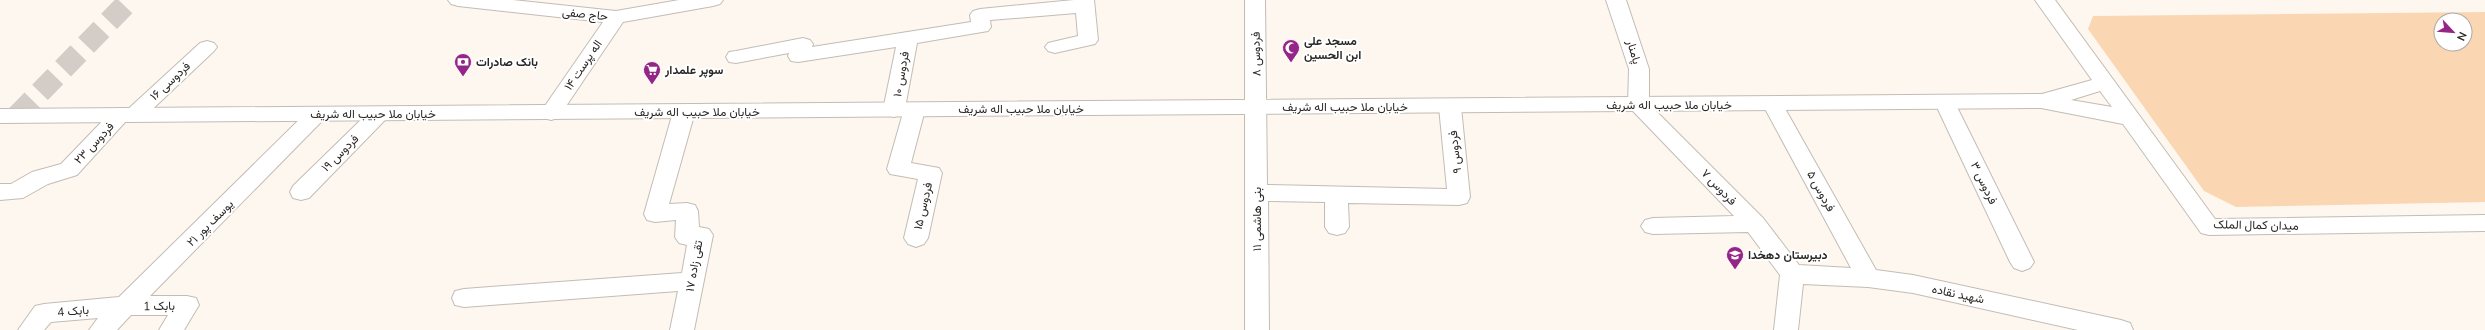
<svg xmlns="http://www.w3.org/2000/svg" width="2485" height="330" viewBox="0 0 2485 330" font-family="'Nunito Sans',Vazirmatn,sans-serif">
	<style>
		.green { fill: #fad7b2; fill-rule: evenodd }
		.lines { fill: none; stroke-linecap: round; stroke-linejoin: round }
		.street-tunnel { stroke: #d4cdc7; stroke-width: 22; stroke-dasharray: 22 11; stroke-linecap: butt }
		.street-casing { stroke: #c3bcb5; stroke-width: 2 }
		.secondary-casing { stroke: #c3bcb5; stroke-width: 2 }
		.street { fill: #fff; fill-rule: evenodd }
		.secondary { fill: #fff; fill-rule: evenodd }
		.labels { text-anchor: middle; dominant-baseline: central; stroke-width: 4; stroke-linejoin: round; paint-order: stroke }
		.street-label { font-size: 12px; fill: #2a2725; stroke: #fff }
		.poi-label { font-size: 12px; font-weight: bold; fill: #2a2725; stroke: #fff; text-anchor: start }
	</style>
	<rect width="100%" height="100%" fill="#fef7ef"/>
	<path class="green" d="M 2485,12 L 2485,202 L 2236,207 L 2204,191 L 2088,29 L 2093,16 ZM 2441,20 L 2465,20 L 2465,44 L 2441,44 Z"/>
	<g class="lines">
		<path class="street-tunnel" d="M 17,116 L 130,0"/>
		<defs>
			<path id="street" d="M 448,0 L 513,0 L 616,11 L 679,0 L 723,0 L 720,4 L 713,6 L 623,22 L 558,118 L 551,120 L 544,118 L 540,113 L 603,22 L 458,6 L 451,4 Z
				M 1074,0 L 1094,0 L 1098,40 L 1095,44 L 1055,53 L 1048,51 L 1045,47 L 1048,43 L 1078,36 L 1076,13 L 990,20 L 991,27 L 988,31 L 917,43 L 905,108 L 914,103 L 921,105 L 925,110 L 911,163 L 939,168 L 942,173 L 928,238 L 924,244 L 916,247 L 908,244 L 904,238 L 918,179 L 890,174 L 887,169 L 903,113 L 894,117 L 887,115 L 883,110 L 896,47 L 798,62 L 791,61 L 788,56 L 789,53 L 736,63 L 729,62 L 726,57 L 729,52 L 736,51 L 803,38 L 810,40 L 813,44 L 812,47 L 971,22 L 970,15 L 973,11 L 980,9 Z
				M 1245,0 L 1265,0 L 1267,185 L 1447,189 L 1439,107 L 1443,102 L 1450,100 L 1457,102 L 1461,107 L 1470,197 L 1467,203 L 1459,205 L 1348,203 L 1349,227 L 1345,233 L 1337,235 L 1329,233 L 1325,227 L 1325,202 L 1268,201 L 1269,330 L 1245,330 Z
				M 1606,0 L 1626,0 L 1649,69 L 1649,104 L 1763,218 L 1799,265 L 1851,268 L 1763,105 L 1766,100 L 1773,98 L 1780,100 L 1783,105 L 1876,270 L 1913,275 L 2121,320 L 2130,323 L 2133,330 L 2078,330 L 1913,293 L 1868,287 L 1803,284 L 1798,330 L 1774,330 L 1780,275 L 1748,232 L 1653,234 L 1645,232 L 1641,226 L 1645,220 L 1653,218 L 1734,216 L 1628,106 L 1629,69 Z
				M 207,41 L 214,43 L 217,47 L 214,51 L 141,120 L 134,122 L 127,120 L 77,175 L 48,184 L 23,198 L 0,200 L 0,184 L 11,184 L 32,172 L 61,164 L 113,110 L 120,108 L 127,110 L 200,43 Z
				M 1945,96 L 1952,98 L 1955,103 L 2034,262 L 2030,268 L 2022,271 L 2014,268 L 2010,262 L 1935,103 L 1938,98 Z
				M 684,105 L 691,107 L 695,112 L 669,204 L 687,203 L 695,205 L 698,211 L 699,227 L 709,229 L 713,235 L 694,330 L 670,330 L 678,291 L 464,307 L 455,305 L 452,298 L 455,291 L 464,289 L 682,273 L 687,245 L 679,243 L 675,237 L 676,220 L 655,222 L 647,220 L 644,214 L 673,112 L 677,107 Z
				M 317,107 L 324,109 L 328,114 L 324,119 L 150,296 L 187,296 L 196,298 L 199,305 L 184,330 L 159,330 L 168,315 L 131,315 L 117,330 L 89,330 L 98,318 L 51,322 L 44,330 L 18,330 L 35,306 L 44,304 L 119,297 L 310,109 Z
				M 379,107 L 386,109 L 390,114 L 386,119 L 309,198 L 301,200 L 293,198 L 290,192 L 293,186 L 372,109 Z"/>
			<path id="secondary" d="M 2035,0 L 2055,0 L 2215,219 L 2485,215 L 2485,231 L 2209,235 L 2201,233 L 2123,124 L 2041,108 L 0,123 L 0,109 L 2042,94 L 2092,80 ZM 2100,91 L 2112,107 L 2071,100 Z"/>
		</defs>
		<use href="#street" class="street-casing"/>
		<use href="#secondary" class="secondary-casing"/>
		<use href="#street" class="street"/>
		<use href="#secondary" class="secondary"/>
	</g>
	<defs>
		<symbol id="mosque-pin" viewBox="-11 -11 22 30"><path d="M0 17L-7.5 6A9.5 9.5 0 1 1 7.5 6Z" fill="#942688" stroke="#fff"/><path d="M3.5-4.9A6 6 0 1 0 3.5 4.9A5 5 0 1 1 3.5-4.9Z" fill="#fff"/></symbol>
		<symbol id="bank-pin" viewBox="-11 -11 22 30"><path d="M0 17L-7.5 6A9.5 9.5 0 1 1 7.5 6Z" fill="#942688" stroke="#fff"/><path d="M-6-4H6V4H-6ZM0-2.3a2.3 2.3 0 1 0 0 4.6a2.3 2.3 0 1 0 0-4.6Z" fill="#fff"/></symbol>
		<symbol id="supermarket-pin" viewBox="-11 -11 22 30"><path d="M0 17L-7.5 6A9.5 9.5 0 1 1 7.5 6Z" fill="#942688" stroke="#fff"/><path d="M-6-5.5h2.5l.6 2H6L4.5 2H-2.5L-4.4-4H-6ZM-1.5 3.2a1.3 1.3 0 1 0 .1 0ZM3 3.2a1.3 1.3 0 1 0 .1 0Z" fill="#fff"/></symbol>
		<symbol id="school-pin" viewBox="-11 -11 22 30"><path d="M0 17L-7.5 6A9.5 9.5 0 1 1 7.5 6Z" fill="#942688" stroke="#fff"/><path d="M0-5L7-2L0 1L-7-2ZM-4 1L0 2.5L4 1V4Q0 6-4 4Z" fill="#fff"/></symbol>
	</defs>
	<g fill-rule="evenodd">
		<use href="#mosque-pin" x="1281" y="38" width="20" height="27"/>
		<use href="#bank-pin" x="453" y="52" width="20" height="27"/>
		<use href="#supermarket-pin" x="642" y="60" width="20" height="27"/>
		<use href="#school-pin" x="1725" y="245" width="20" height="27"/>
	</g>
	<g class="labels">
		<g class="street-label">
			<text transform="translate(585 14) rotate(6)">حاج صفی</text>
			<text transform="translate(1634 52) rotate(74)">پامنار</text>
			<text transform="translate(1256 54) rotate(-91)">فردوس ۸</text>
			<text transform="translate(583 65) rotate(-56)">اله پرست ۱۴</text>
			<text transform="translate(901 74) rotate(-80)">فردوس ۱۰</text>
			<text transform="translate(170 81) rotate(-43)">فردوسی ۱۶</text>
			<text x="1669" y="105">خیابان ملا حبیب اله شریف</text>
			<text x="1345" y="107">خیابان ملا حبیب اله شریف</text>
			<text x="1021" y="109">خیابان ملا حبیب اله شریف</text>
			<text x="697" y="112">خیابان ملا حبیب اله شریف</text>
			<text x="373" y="114">خیابان ملا حبیب اله شریف</text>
			<text transform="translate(94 143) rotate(-47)">فردوس ۲۳</text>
			<text transform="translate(1455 152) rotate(-96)">فردوس ۹</text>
			<text transform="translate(340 153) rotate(-45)">فردوس ۱۹</text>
			<text transform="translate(1984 183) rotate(64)">فردوس ۳</text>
			<text transform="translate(1719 187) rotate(46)">فردوس ۷</text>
			<text transform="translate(1821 191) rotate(61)">فردوس ۵</text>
			<text transform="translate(923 206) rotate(-77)">فردوس ۱۵</text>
			<text transform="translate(1257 219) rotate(-90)">بنی هاشمی ۱۱</text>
			<text transform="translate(210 223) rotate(-45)">یوسف پور ۲۱</text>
			<text transform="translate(2256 225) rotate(1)">میدان کمال الملک</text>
			<text transform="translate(694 266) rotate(-80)">تقی زاده ۱۷</text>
			<text transform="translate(1958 294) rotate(12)">شهید نقاده</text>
			<text transform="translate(159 306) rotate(-1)">بابک 1</text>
			<text transform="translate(73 311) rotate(-5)">بابک 4</text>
		</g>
		<g class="poi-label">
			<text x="1304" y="41">مسجد علی<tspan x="1304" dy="14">ابن الحسین</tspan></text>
			<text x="476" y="62">بانک صادرات</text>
			<text x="665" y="70">سوپر علمدار</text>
			<text x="1748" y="255">دبیرستان دهخدا</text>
		</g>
	</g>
	<g transform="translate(2453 32) rotate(116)"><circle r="19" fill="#ffffff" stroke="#aaa9a8"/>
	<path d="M0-3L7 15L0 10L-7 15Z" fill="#942688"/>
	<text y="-6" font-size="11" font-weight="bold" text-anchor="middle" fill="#2a2725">N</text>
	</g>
</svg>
